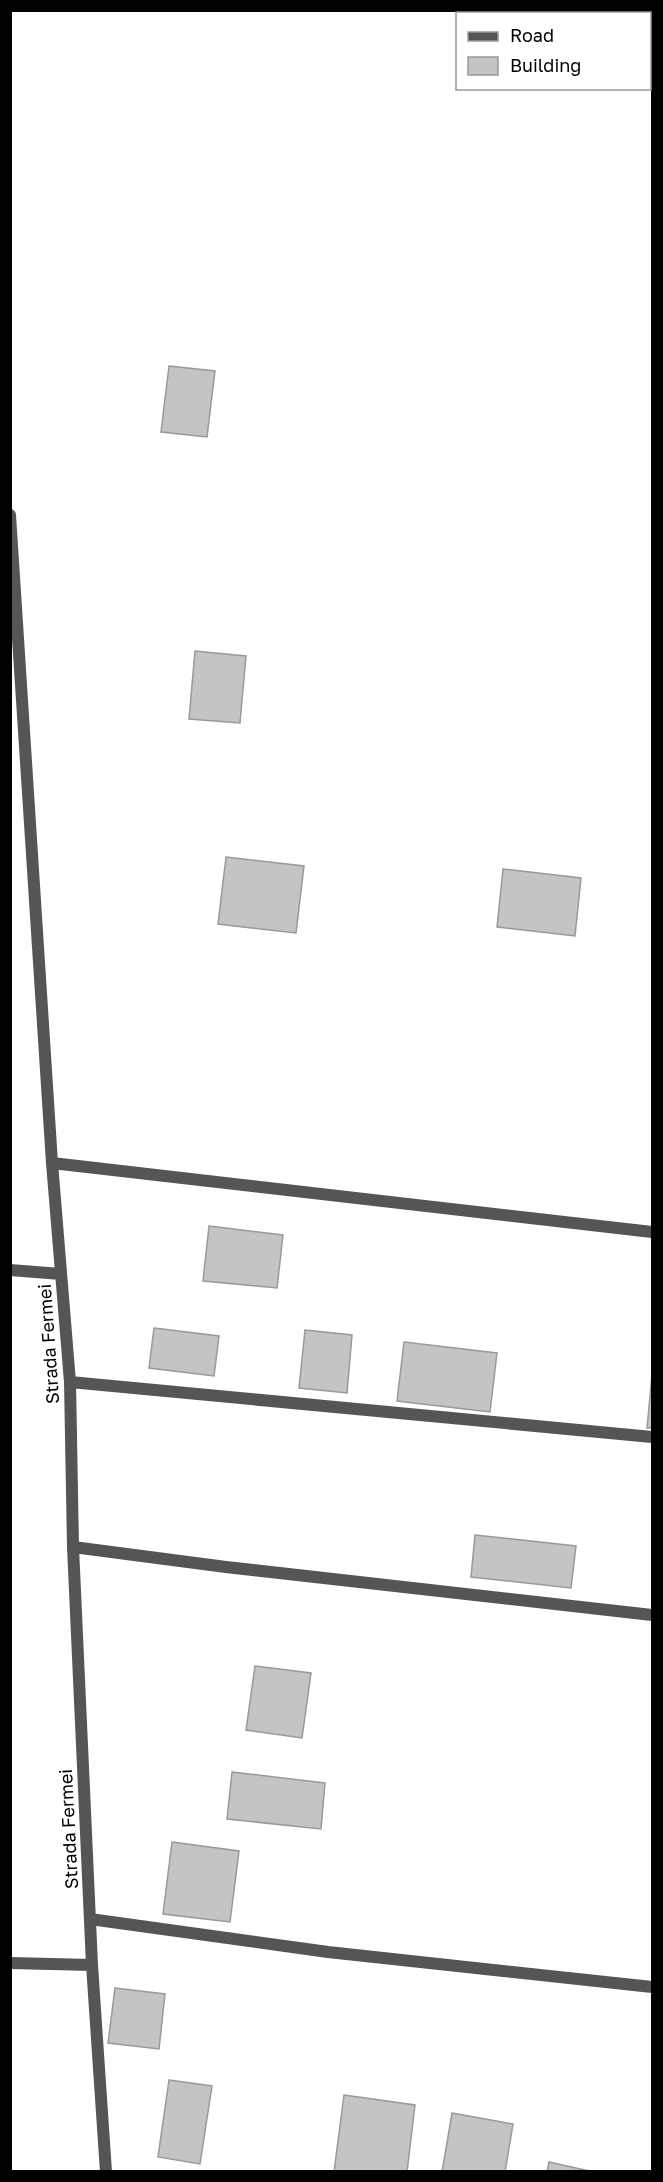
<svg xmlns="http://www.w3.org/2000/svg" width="663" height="2182" viewBox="0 0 663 2182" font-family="'Golos Text',sans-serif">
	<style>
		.building { fill: #c4c4c4; stroke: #999; stroke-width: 1.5 }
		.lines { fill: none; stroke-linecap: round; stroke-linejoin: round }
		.street { stroke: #555; stroke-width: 12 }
		.labels { text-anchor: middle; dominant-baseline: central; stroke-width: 6; stroke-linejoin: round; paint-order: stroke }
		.street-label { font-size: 18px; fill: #000; stroke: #fff }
	</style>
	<rect width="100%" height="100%" fill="#fff"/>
	<path class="building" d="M 169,366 L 215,371 L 207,437 L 161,432 Z
		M 195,651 L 246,656 L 240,723 L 189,719 Z
		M 226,857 L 304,866 L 296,933 L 218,924 Z
		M 503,869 L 581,878 L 575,936 L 497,927 Z
		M 209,1226 L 283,1235 L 277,1288 L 203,1281 Z
		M 154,1328 L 219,1336 L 214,1376 L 149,1368 Z
		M 305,1330 L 352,1335 L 347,1393 L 299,1388 Z
		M 404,1342 L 497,1353 L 490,1412 L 397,1401 Z
		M 652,1375 L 652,1428 L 647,1428 Z
		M 475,1535 L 576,1546 L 571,1588 L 471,1577 Z
		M 255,1666 L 311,1673 L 302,1738 L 246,1730 Z
		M 232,1772 L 325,1783 L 321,1829 L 227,1819 Z
		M 172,1842 L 239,1851 L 230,1922 L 163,1914 Z
		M 115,1988 L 165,1994 L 159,2049 L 108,2043 Z
		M 169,2080 L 212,2086 L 200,2164 L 158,2157 Z
		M 344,2095 L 415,2105 L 407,2172 L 334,2172 Z
		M 452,2113 L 513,2124 L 505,2172 L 442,2172 Z
		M 549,2162 L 594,2172 L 547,2172 Z"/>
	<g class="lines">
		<path class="street" d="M 10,515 L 52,1163 L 70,1382 L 73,1547 L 92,1965 L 106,2172
			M 52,1163 L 652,1232
			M 10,1270 L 61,1274
			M 70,1382 L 652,1437
			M 73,1547 L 226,1567 L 652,1615
			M 90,1919 L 328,1952 L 652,1987
			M 10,1963 L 92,1965"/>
	</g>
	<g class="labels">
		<g class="street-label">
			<text transform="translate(48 1344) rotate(-94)">Strada Fermei</text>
			<text transform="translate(68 1829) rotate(-93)">Strada Fermei</text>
		</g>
	</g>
	<rect width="663" height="2182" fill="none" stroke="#000000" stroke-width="24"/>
	<rect x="456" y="12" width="195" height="78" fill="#ffffff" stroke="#999999" stroke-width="1.5"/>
	<rect x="468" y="32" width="30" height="9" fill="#555555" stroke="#999999" stroke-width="1.5"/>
	<text x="510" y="42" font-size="18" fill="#000000">Road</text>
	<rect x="468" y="57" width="30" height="18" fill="#c4c4c4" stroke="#999999" stroke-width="1.5"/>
	<text x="510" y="72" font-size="18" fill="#000000">Building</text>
</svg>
